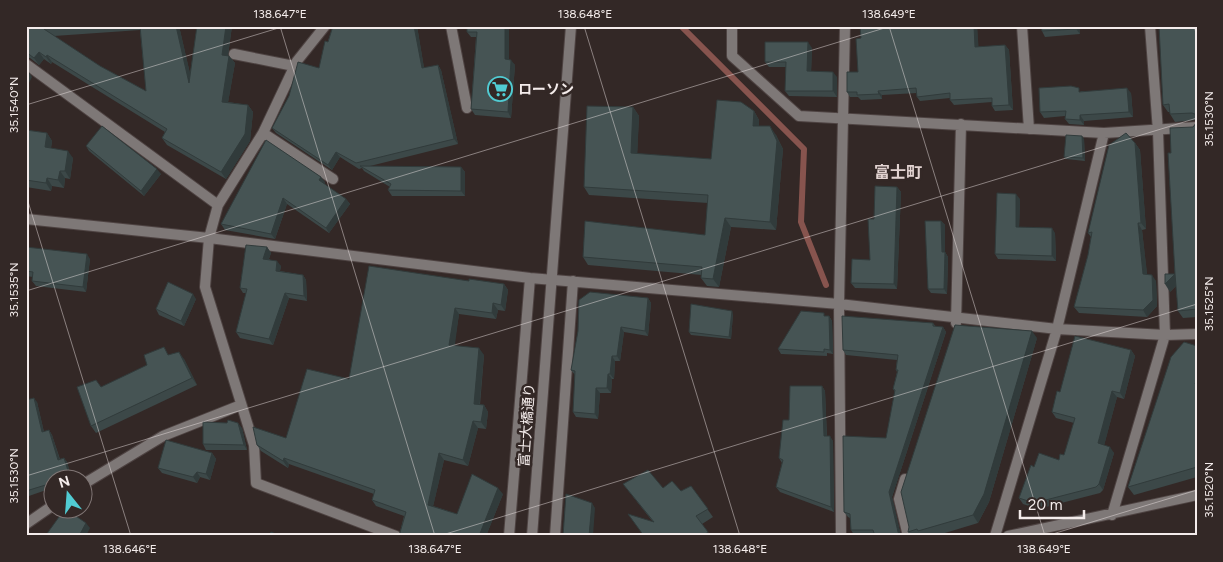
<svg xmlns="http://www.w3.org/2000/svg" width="1223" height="562" viewBox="0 0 1223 562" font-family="Figtree,'Noto Sans JP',sans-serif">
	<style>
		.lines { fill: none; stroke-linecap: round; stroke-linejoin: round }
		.stream { stroke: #87544e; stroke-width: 6 }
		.minor-casing { stroke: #4e4342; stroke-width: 12 }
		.tertiary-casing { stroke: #4e4342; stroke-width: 12 }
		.minor { stroke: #7e7877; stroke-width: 10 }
		.tertiary { stroke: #7e7877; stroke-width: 10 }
		.wall { fill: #3c4848; fill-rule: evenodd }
		.shaded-wall { fill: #313b3b }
		.building { fill: #465454; stroke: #313b3b }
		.ticks { fill: none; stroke: #f4eceb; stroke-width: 1; stroke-opacity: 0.45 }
		.labels { text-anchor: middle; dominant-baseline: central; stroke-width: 5; stroke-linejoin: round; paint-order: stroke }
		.poi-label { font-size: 14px; font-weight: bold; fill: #f4eceb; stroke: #332826; text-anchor: start }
		.street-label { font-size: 14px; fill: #f4eceb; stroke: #332826 }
		.quarter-label { font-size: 16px; font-weight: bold; fill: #e2d3d1; stroke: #332826 }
		.neatline { fill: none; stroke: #f4eceb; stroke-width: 2 }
		.ticks-label { font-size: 12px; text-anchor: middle; fill: #f4eceb }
	</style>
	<rect width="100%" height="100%" fill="#332826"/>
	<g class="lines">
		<path class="stream" d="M 681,26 L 804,149 L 801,222 L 826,285"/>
		<defs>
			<path id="minor" d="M 451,26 L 467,108
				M 732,26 L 732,56 L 799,116 L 1104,133 L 1197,127
				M 1022,26 L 1029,129
				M 234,54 L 294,66
				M 26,64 L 218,205 L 209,238 L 205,287 L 254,445 L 256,483 L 396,536
				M 263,133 L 333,179
				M 218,205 L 263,133 L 297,61 L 325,26
				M 26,219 L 209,238 L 530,278 L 839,304 L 1057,329 L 1165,335 L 1197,334
				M 956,323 L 961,124
				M 905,479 L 899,499 L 908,536
				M 82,485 L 163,436 L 241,405
				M 1112,515 L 1165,335 L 1158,131 L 1150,26
				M 26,524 L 52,506
				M 509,536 L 530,278
				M 555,536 L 573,281
				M 841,536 L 839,304 L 845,26
				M 995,536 L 1057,329 L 1104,133
				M 1008,536 L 1197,495"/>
			<path id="tertiary" d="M 532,536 L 571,26"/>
		</defs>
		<use href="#minor" class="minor-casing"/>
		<use href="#tertiary" class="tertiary-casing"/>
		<use href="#minor" class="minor"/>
		<use href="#tertiary" class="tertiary"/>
	</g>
	<path class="wall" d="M 31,26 L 179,26 L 190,74 L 197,26 L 232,26 L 228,56 L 229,56 L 235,63 L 228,102 L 248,105 L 253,112 L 250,141 L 226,179 L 167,145 L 162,138 L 165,132 L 52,62 L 51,64 L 44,59 L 39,65 L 30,58 L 26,58 L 26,33 ZM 140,30 L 146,91 L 100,66 L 54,36 Z
		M 333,26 L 417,26 L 424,68 L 438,65 L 441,70 L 458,144 L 370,166 L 461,167 L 465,172 L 465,196 L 392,196 L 388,190 L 390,187 L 364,171 L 362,168 L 359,169 L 340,157 L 332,170 L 276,133 L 272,128 L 319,68 Z
		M 509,26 L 509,60 L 515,65 L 511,118 L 475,115 L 471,109 L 476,37 L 471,37 L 467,32 Z
		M 860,26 L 977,26 L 978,47 L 1005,45 L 1009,50 L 1013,110 L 995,111 L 992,106 L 992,102 L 954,105 L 950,100 L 950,98 L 920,101 L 917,97 L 917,93 L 882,95 L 882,99 L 861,100 L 858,97 L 850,97 L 847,92 L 858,72 L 861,38 Z
		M 1079,26 L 1080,34 L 1045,37 L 1042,31 Z
		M 1080,26 L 1116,26 L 1082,29 Z
		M 1197,26 L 1197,120 L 1175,122 L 1170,114 L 1170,112 L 1168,112 L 1163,105 Z
		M 812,48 L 811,71 L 837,77 L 837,97 L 789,96 L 785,91 L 786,67 L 769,67 L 765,62 Z
		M 1082,91 L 1131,93 L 1133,117 L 1084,121 L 1084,125 L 1069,124 L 1065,119 L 1065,116 L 1044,118 L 1040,112 Z
		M 633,107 L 639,116 L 637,154 L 711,159 L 754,111 L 759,120 L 759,126 L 776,135 L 783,149 L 776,230 L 731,227 L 719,287 L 707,286 L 701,278 L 702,275 L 588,265 L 583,257 L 705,235 L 708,203 L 589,195 L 584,187 Z
		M 1197,122 L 1197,317 L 1183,318 L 1178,311 L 1176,286 L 1170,292 L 1175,274 L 1171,153 Z
		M 26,130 L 47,133 L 52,141 L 51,148 L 73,158 L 70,179 L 65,178 L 64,188 L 52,186 L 51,191 L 26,187 Z
		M 1084,139 L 1085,161 L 1066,159 L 1064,157 Z
		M 1135,143 L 1140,150 L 1146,229 L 1142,230 L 1147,275 L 1156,281 L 1157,306 L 1147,317 L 1079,313 L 1074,307 L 1088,255 L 1091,237 L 1088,233 Z
		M 86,146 L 161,174 L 144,196 L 89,151 Z
		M 325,182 L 324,184 L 346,199 L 350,204 L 329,233 L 287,204 L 275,239 L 225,230 L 221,224 Z
		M 897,187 L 901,192 L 897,289 L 855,288 L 851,283 L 870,260 Z
		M 1020,199 L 1019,228 L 1055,233 L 1056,261 L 998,259 L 995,254 Z
		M 941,221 L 945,225 L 945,252 L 948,257 L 947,294 L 931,293 L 928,289 Z
		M 26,247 L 90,259 L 86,292 L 36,286 L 32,281 L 33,277 L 26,276 Z
		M 267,247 L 271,253 L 269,259 L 281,266 L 280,271 L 303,275 L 306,280 L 307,301 L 289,298 L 273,345 L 240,338 L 236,332 L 246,293 L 243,293 L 240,288 Z
		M 469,281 L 504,284 L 508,290 L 505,311 L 498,310 L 496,319 L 459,314 L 454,346 L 484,355 L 480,405 L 484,405 L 488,412 L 486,429 L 478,428 L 468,466 L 444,460 L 433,506 L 457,514 L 503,494 L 486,536 L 399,536 L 404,516 L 376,506 L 372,500 L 374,494 L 289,464 L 288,468 L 261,451 L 257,445 L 286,438 L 349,379 Z
		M 648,298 L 651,303 L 648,336 L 624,332 L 620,361 L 615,361 L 614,379 L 612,379 L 611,393 L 600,393 L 598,419 L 576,417 L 573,412 L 575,375 L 571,370 Z
		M 196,299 L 184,326 L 159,315 L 156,309 Z
		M 733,314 L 731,339 L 691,335 L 689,332 Z
		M 827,316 L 829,316 L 832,321 L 833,354 L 827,353 L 827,356 L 781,354 L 778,349 Z
		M 933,323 L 936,327 L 943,327 L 946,332 L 892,497 L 901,536 L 854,535 L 851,530 L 850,518 L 848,517 L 844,512 L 886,438 L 895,392 L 893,389 L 897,372 L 896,370 L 897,360 L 846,355 L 843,350 Z
		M 1037,338 L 989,502 L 978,523 L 935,536 L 911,536 L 908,532 Z
		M 1197,346 L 1197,477 L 1134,495 L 1128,487 Z
		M 1131,350 L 1135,356 L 1124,399 L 1117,397 L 1104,445 L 1114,453 L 1103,490 L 1100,493 L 1038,509 L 1023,504 L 1019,498 L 1034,467 L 1059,460 L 1064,455 L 1074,423 L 1056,418 L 1052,412 L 1060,392 Z
		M 169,355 L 184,359 L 197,385 L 96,433 L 91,426 L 102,387 Z
		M 822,386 L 825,391 L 827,436 L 833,441 L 834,512 L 780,492 L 776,487 L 782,463 L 779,458 L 789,420 Z
		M 26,400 L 37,402 L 44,432 L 49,430 L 52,435 L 60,459 L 64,458 L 67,462 L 72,480 L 52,480 L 52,488 L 26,497 Z
		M 242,428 L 247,450 L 206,450 L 203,444 Z
		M 212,453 L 216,459 L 210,480 L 200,477 L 197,483 L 162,473 L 158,468 Z
		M 623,484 L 663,488 L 681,491 L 691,486 L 713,517 L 702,524 L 711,536 L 644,536 L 653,522 Z"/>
	<path class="shaded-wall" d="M 176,26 L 179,26 L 194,90 L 189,83 Z
		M 226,26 L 232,26 L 227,62 L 222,55 Z
		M 414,26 L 417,26 L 425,74 L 422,68 Z
		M 505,26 L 509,26 L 509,65 L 505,59 Z
		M 974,26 L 977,26 L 979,52 L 975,47 Z
		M 1076,26 L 1079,26 L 1080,34 L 1076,29 Z
		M 808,42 L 812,48 L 811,77 L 807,71 Z
		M 1005,45 L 1009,50 L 1013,110 L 1009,105 Z
		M 39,52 L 44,59 L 39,65 L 34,58 Z
		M 47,55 L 52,62 L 51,64 L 46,57 Z
		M 229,56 L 235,63 L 227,109 L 222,102 Z
		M 511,60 L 515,65 L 511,118 L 508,112 Z
		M 438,65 L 441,70 L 458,144 L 454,139 Z
		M 27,69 L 32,77 L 26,89 L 26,70 Z
		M 833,72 L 837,77 L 837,97 L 833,91 Z
		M 1127,88 L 1131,93 L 1133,117 L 1129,112 Z
		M 878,91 L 882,95 L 882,99 L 879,94 Z
		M 248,105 L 253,112 L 250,141 L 226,179 L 221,172 Z
		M 633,107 L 639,116 L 637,162 L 631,153 Z
		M 754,111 L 759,120 L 759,134 L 753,126 Z
		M 1080,115 L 1084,121 L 1084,125 L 1080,120 Z
		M 770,126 L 776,135 L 783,149 L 776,230 L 770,222 Z
		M 47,133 L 52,141 L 50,155 L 45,147 Z
		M 1082,136 L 1084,139 L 1085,161 L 1083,158 Z
		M 1135,143 L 1140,150 L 1146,229 L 1141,223 Z
		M 68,151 L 73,158 L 70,179 L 65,171 Z
		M 336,152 L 340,157 L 332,170 L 328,165 Z
		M 461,167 L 465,172 L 465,196 L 461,191 Z
		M 157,169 L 161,174 L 144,196 L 141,191 Z
		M 60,171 L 65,178 L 64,188 L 58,180 Z
		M 321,177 L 325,182 L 323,186 L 319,180 Z
		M 47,178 L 52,186 L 51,191 L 46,183 Z
		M 897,187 L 901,192 L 897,289 L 894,284 Z
		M 1016,194 L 1020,199 L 1019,232 L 1016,227 Z
		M 283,198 L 287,204 L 275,239 L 271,234 Z
		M 346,199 L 350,204 L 329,233 L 326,228 Z
		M 725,218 L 731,227 L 719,287 L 713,279 Z
		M 941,221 L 945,225 L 945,252 L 948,257 L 947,294 L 944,289 Z
		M 1138,223 L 1142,230 L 1148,281 L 1143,274 Z
		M 1052,228 L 1055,233 L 1056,261 L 1052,256 Z
		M 267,247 L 271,253 L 267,264 L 263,259 Z
		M 87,254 L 90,259 L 86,292 L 83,287 Z
		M 277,261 L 281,266 L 279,276 L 276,271 Z
		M 1175,274 L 1180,281 L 1170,292 L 1165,284 Z
		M 303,275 L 306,280 L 307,301 L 304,296 Z
		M 1152,275 L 1156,281 L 1157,306 L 1147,317 L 1143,310 Z
		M 504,284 L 508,290 L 505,311 L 501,305 Z
		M 285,293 L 289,298 L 273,345 L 269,339 Z
		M 193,294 L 196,299 L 184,326 L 181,321 Z
		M 648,298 L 651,303 L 648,336 L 645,331 Z
		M 493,303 L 498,310 L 496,319 L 492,313 Z
		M 455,308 L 459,314 L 454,352 L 449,345 Z
		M 732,311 L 733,314 L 731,339 L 729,337 Z
		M 829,316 L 832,321 L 833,354 L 830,350 Z
		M 621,327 L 624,332 L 620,361 L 617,356 Z
		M 943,327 L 946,332 L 892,497 L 901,536 L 898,532 L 889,492 Z
		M 1032,331 L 1037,338 L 989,502 L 978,523 L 973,515 Z
		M 479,348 L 484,355 L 479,410 L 474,404 Z
		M 1131,350 L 1135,356 L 1124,399 L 1120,393 Z
		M 179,352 L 184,359 L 197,385 L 192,378 Z
		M 612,356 L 615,361 L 614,379 L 610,374 Z
		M 608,374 L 612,379 L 611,393 L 607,388 Z
		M 822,386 L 825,391 L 827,441 L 824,436 Z
		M 596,388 L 600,393 L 598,419 L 595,414 Z
		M 1112,391 L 1117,397 L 1103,450 L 1098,443 Z
		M 34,398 L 37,402 L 45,437 L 42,432 Z
		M 484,405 L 488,412 L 486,429 L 481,422 Z
		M 473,421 L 478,428 L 468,466 L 463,460 Z
		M 238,423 L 242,428 L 247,450 L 244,445 Z
		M 49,430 L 52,435 L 61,464 L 58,460 Z
		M 830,436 L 833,441 L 834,512 L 831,507 Z
		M 1110,447 L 1114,453 L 1103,490 L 1099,484 Z
		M 212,453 L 216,459 L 210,480 L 206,474 Z
		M 439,453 L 444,460 L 432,511 L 428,505 Z
		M 64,458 L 67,462 L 72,480 L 70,477 Z
		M 284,458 L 289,464 L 288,468 L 283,461 Z
		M 197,472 L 200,477 L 197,483 L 193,477 Z
		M 498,488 L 503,494 L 486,536 L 479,536 Z
		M 592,503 L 595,508 L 593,536 L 589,536 Z
		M 86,523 L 90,528 L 86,536 L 79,536 Z"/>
	<path class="building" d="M 31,26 L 87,26 L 44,29 L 100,66 L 146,91 L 140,26 L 176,26 L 189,83 L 197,26 L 226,26 L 222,55 L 229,56 L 222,102 L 248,105 L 245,134 L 221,172 L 162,138 L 167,129 L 47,55 L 46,57 L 39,52 L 34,58 L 26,52 L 26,33 Z
		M 333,26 L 414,26 L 422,68 L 438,65 L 454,139 L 356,163 L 336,152 L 328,165 L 272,128 L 289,96 L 298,62 L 319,68 L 325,41 L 328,42 Z
		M 467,26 L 505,26 L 505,59 L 511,60 L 508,112 L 471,109 L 477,32 L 467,32 Z
		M 860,26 L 974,26 L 975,47 L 1005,45 L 1009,105 L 992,106 L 992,98 L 950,100 L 950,93 L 917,97 L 916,88 L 878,91 L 879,94 L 857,95 L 857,92 L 847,92 L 847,72 L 858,72 L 856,39 L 861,38 Z
		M 1041,26 L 1076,26 L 1076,29 L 1042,31 Z
		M 1159,26 L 1197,26 L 1197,115 L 1192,113 L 1170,114 L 1169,104 L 1163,105 Z
		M 765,42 L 808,42 L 807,71 L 833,72 L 833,91 L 785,91 L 786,62 L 765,62 Z
		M 1071,86 L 1079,88 L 1079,92 L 1127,88 L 1129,112 L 1080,115 L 1080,120 L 1065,119 L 1066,111 L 1040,112 L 1039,88 Z
		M 717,100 L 741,102 L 754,111 L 753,126 L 770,126 L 777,141 L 770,222 L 725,218 L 713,279 L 701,278 L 702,267 L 583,257 L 585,221 L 705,235 L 708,195 L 584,187 L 587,106 L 633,107 L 631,153 L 711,159 Z
		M 1197,122 L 1197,309 L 1178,311 L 1175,274 L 1165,284 L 1165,274 L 1175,274 L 1168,153 L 1171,153 L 1170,128 L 1193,127 Z
		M 102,126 L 157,169 L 141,191 L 86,146 Z
		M 26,130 L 47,133 L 45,147 L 68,151 L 65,171 L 60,171 L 58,180 L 47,178 L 46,183 L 26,180 Z
		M 1126,133 L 1135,143 L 1141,223 L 1138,223 L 1143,274 L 1152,275 L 1153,300 L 1143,310 L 1074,307 L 1088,255 L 1092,232 L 1088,233 L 1109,145 Z
		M 1066,135 L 1082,136 L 1083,158 L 1064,157 Z
		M 266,140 L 321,177 L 319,180 L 346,199 L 326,228 L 283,198 L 271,234 L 221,224 Z
		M 360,166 L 461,167 L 461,191 L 388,190 L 391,184 Z
		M 875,186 L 897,187 L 894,284 L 851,283 L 852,259 L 870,260 L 868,219 L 874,219 Z
		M 997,193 L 1016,194 L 1016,227 L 1052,228 L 1052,256 L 995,254 Z
		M 925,221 L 941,221 L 942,252 L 945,252 L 944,289 L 928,289 Z
		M 246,245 L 267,247 L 263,259 L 277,261 L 276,271 L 303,275 L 304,296 L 285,293 L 269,339 L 236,332 L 247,289 L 240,288 Z
		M 26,247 L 87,254 L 83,287 L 32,281 L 33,272 L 26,271 Z
		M 369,266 L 469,281 L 469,279 L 504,284 L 501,305 L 493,303 L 492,313 L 455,308 L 449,345 L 479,348 L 474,404 L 484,405 L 481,422 L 473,421 L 463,460 L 439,453 L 428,505 L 457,514 L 472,474 L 498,488 L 479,536 L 399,536 L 406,512 L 372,500 L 375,490 L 284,458 L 283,461 L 257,445 L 253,427 L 286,438 L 307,369 L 349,379 Z
		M 168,282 L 193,294 L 181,321 L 156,309 Z
		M 590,292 L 648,298 L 645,331 L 621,327 L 617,356 L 612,356 L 610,374 L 608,374 L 607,388 L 596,388 L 595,414 L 573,412 L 575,371 L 571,370 L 578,331 L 579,300 Z
		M 691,304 L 732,311 L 729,337 L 689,332 Z
		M 801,311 L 824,313 L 824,316 L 829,316 L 830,350 L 824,349 L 824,352 L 778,349 Z
		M 842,316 L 933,323 L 933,326 L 943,327 L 889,492 L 898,532 L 900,536 L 875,536 L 873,530 L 851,530 L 850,514 L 844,512 L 843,436 L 886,438 L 895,390 L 893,389 L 898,370 L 896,370 L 898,355 L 843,350 Z
		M 955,325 L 1032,331 L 984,494 L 973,515 L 918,531 L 917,529 L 908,532 L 909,527 L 901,492 Z
		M 1075,336 L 1131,350 L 1120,393 L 1112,391 L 1098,443 L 1110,447 L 1099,484 L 1096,487 L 1034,503 L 1019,498 L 1031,465 L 1034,467 L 1039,453 L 1059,460 L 1060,454 L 1064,455 L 1075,418 L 1052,412 L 1057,391 L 1060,392 Z
		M 1184,342 L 1197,346 L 1197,380 L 1195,384 L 1197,384 L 1197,467 L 1128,487 L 1171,357 Z
		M 164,347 L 168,355 L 179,352 L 192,378 L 91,426 L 77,387 L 96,380 L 101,387 L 147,365 L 144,355 Z
		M 790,386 L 822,386 L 824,436 L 830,436 L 831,507 L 776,487 L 783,460 L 779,458 L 783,420 L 789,420 Z
		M 34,398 L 42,432 L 49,430 L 58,460 L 64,458 L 70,477 L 63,480 L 52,480 L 52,483 L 26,491 L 26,400 Z
		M 228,420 L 238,423 L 244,445 L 203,444 L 203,422 L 227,423 Z
		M 166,440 L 212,453 L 206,474 L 197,472 L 193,477 L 158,468 Z
		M 648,470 L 663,488 L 672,481 L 681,491 L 691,486 L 708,509 L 696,516 L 708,532 L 703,536 L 644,536 L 628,514 L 654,522 L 623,484 Z
		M 566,494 L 592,503 L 589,536 L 563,536 Z
		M 64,510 L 67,510 L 86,523 L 79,536 L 47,536 L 46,535 Z
		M 271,532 L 281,536 L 269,536 Z"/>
	<path class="ticks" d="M 280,26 L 435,536M 584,26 L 740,536M 889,26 L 1045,536M 1194,26 L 1197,36M 26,105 L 285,26M 26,195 L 131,536M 26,291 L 891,26M 26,476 L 1197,118M 439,536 L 1197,304M 1046,536 L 1197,490"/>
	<defs>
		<symbol id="supermarket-ring" viewBox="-11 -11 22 22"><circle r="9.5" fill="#332826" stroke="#51ccd3" stroke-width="1.5"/><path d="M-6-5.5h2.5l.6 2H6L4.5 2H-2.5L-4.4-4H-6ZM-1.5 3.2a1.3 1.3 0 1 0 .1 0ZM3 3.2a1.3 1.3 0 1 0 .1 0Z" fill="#51ccd3"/></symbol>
	</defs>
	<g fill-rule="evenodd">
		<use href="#supermarket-ring" x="486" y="75" width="28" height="28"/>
	</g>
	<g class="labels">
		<g class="poi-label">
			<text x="518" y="89">ローソン</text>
		</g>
		<g class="street-label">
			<text transform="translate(527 425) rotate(-86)">富士大橋通り</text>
		</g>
		<g class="quarter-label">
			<text x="898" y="172">富士町</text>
		</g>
	</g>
	<rect width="1223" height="562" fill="none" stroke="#332826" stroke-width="55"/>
	<g transform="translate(68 494) rotate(343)"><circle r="24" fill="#332826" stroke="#807675"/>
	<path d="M0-4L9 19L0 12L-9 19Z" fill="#51ccd3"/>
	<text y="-8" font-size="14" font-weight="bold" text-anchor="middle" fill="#f4eceb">N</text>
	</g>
	<path d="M1020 510v8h64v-8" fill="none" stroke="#f4eceb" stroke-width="2.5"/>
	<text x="1028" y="510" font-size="15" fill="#f4eceb" stroke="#332826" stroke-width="4" paint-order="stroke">20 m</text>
	<rect x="28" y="28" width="1168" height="506" class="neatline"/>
	<g class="ticks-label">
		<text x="280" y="18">138.647°E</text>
		<text x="585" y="18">138.648°E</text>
		<text x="889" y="18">138.649°E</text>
		<text transform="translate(14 105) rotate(-90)" y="4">35.1540°N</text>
		<text transform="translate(1209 119) rotate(-90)" y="4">35.1530°N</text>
		<text transform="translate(14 290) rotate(-90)" y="4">35.1535°N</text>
		<text transform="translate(1209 304) rotate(-90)" y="4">35.1525°N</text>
		<text transform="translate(14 476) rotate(-90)" y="4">35.1530°N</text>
		<text transform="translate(1209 490) rotate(-90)" y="4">35.1520°N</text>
		<text x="130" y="553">138.646°E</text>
		<text x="435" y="553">138.647°E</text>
		<text x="740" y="553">138.648°E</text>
		<text x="1044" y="553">138.649°E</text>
	</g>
</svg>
